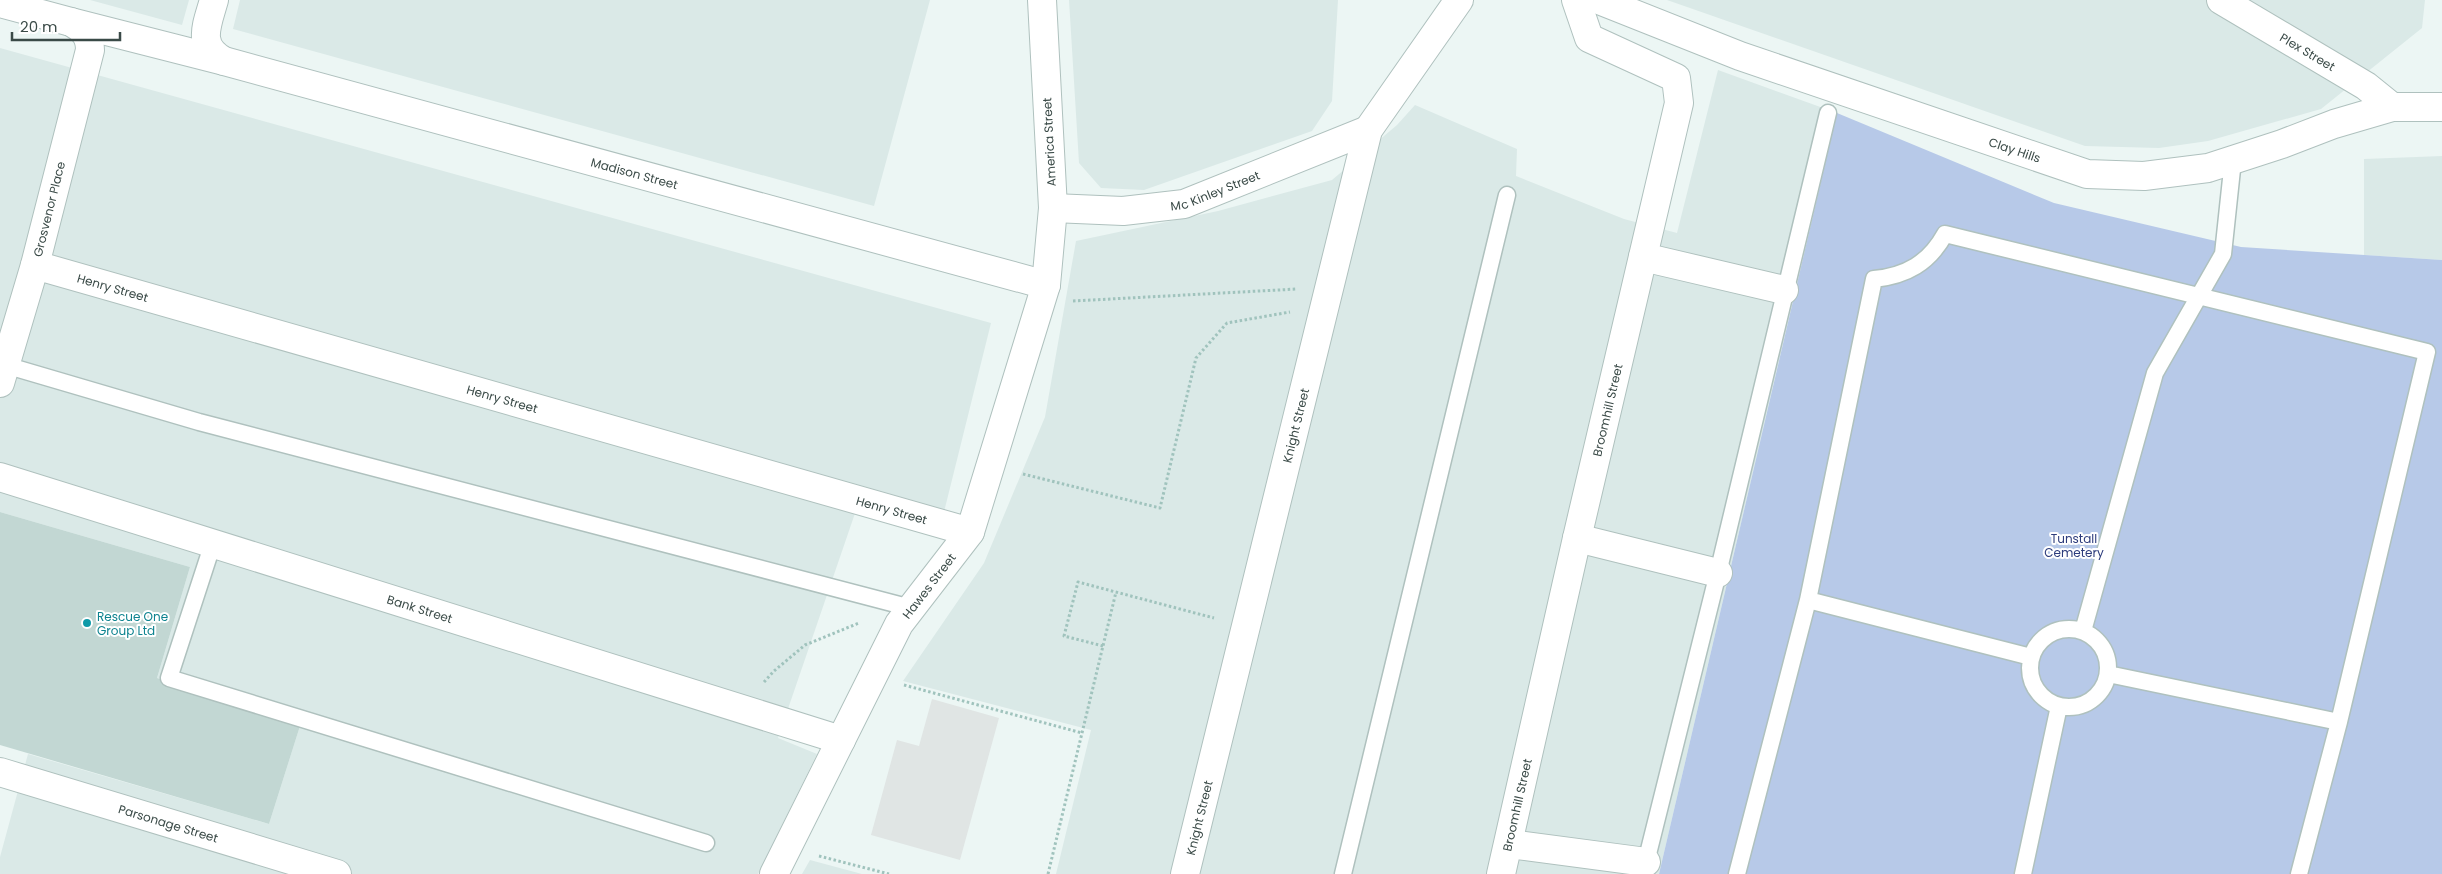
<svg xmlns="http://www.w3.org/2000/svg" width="2442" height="874" viewBox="0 0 2442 874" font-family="Poppins,sans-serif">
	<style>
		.residential { fill: #dae9e7 }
		.green { fill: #b7c9e8 }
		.parking { fill: #e0e5e4 }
		.building { fill: #c2d7d3 }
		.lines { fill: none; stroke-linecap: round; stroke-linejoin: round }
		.lane-casing { stroke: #afc1be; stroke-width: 19 }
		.street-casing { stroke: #afc1be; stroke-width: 30 }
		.path { stroke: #a0c3bd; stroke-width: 3; stroke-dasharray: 2.5 2.5; stroke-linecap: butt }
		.lane { stroke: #fff; stroke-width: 16 }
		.street { stroke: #fff; stroke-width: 28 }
		.culture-dot { fill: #0f9aa8; stroke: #fff; stroke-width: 2 }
		.labels { text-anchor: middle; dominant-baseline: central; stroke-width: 4; stroke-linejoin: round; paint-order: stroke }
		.street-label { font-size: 12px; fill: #3a4a47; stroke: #fff }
		.park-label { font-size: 12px; fill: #2d3c7c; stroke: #fff }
		.culture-label { font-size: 12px; fill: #0d838f; stroke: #fff; text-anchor: start }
	</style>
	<rect width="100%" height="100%" fill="#ecf6f4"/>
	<path class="residential" d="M 90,0 L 189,0 L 182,25 Z
		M 240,0 L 930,0 L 874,206 L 233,29 Z
		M 1069,0 L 1338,0 L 1332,101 L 1312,131 L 1144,190 L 1101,188 L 1079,163 Z
		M 1667,0 L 2425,0 L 2422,28 L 2321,109 L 2208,141 L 2159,148 L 2085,146 Z
		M 0,48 L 991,323 L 942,520 L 864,487 L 778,738 L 817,754 L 758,874 L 0,874 L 0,857 L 28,754 L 269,824 L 300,726 L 157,678 L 190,567 L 0,512 Z
		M 1718,70 L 1837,113 L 1659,874 L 1056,874 L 1091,730 L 903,681 L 984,563 L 1045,417 L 1076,241 L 1218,211 L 1332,180 L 1397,125 L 1415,105 L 1517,149 L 1516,176 L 1624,219 L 1677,233 Z
		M 2442,156 L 2442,260 L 2364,255 L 2364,159 Z
		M 810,860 L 862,874 L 802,874 Z"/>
	<path class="green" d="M 1837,113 L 2054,203 L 2241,247 L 2442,260 L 2442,874 L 1659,874 Z"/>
	<path class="parking" d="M 932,699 L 999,718 L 960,860 L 871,835 L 897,740 L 919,746 Z"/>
	<path class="building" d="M 0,512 L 190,567 L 157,678 L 300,726 L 269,824 L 0,745 Z"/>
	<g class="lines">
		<defs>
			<path id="lane" d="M 5,365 L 199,422 L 911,608
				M 213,543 L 169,678 L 706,843
				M 1808,600 L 2031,657
				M2030 668a39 39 0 1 1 78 0a39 39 0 1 1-78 0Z
				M 2083,631 L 2155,373 L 2223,254 L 2233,160
				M 2108,674 L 2339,722
				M 1646,862 L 1718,573 L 1828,113
				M 1343,874 L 1507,195
				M 1737,874 L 1808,600 L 1874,279 C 1906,276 1929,263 1945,234 L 2427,352 L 2339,722 L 2299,874
				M 2023,874 L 2059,706"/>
			<g id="street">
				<path id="s1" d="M 214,0 C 207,25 196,46 224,61 L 1046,285"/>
				<path id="s2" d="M 1599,0 L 1740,56 L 2087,174 L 2144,176 L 2208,168 L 2282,144 L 2334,124 L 2392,107 L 2442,107"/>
				<path id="s3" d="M 2221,0 L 2366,86 L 2392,107"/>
				<path d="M 0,3 L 71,22 C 83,29 90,35 90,50 L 35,265 L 0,383"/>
				<path d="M 71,22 L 224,61"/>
				<path id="s4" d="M 1053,208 L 1123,211 L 1184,204 L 1368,130"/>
				<path d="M 1643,257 L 1784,290"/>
				<path id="s5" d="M 35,265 L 970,532"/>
				<path id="s6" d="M 0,477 L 841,740"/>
				<path d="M 1577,538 L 1718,573"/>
				<path id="s7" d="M 0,772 L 337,874"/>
				<path d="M 1509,844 L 1646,862"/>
				<path id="s8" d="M 774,874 L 899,624 L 970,532 L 1046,285 L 1053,208 L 1042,0"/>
				<path id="s9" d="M 1185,874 L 1368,130 L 1459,0"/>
				<path id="s10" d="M 1501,874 L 1577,538 L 1679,103 L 1676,78 L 1589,38 L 1576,0"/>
			</g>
		</defs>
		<use href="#lane" class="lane-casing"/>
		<use href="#street" class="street-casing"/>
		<path class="path" d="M 1073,301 L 1297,289
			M 1023,474 L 1160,508 L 1196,358 L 1227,323 L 1290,312
			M 1103,646 L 1064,636 L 1078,582 L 1214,618
			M 764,682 L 774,671 L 805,645 L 859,623
			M 904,685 L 1082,733
			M 819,856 L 889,874
			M 1048,874 L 1116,592"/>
		<use href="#lane" class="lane"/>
		<use href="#street" class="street"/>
	</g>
	<circle class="culture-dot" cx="87" cy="623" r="5"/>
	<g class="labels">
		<g class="street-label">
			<text stroke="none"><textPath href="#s3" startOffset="101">Plex Street</textPath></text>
			<text transform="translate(1049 142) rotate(-93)">America Street</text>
			<text stroke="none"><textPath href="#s2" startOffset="442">Clay Hills</textPath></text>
			<text stroke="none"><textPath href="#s1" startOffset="495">Madison Street</textPath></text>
			<text stroke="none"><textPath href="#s4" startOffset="165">Mc Kinley Street</textPath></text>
			<text transform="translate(49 209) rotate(-76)">Grosvenor Place</text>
			<text stroke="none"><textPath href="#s5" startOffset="81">Henry Street</textPath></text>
			<text stroke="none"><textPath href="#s5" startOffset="486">Henry Street</textPath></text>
			<text stroke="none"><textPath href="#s10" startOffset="476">Broomhill Street</textPath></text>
			<text stroke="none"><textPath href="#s9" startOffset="462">Knight Street</textPath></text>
			<text stroke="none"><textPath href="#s5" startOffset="891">Henry Street</textPath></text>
			<text stroke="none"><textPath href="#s8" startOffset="328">Hawes Street</textPath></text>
			<text stroke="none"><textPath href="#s6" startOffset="440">Bank Street</textPath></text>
			<text stroke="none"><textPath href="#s10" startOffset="71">Broomhill Street</textPath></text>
			<text stroke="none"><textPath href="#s9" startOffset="58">Knight Street</textPath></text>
			<text stroke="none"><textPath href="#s7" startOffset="176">Parsonage Street</textPath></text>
		</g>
		<g class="park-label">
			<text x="2074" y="538">Tunstall<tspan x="2074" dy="14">Cemetery</tspan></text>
		</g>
		<g class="culture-label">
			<text x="97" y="616">Rescue One<tspan x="97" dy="14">Group Ltd</tspan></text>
		</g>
	</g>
	<path d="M12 32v8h108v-8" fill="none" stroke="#3a4a47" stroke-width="2.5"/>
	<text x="20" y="32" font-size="15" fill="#3a4a47" stroke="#ffffff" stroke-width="4" paint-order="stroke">20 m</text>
</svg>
